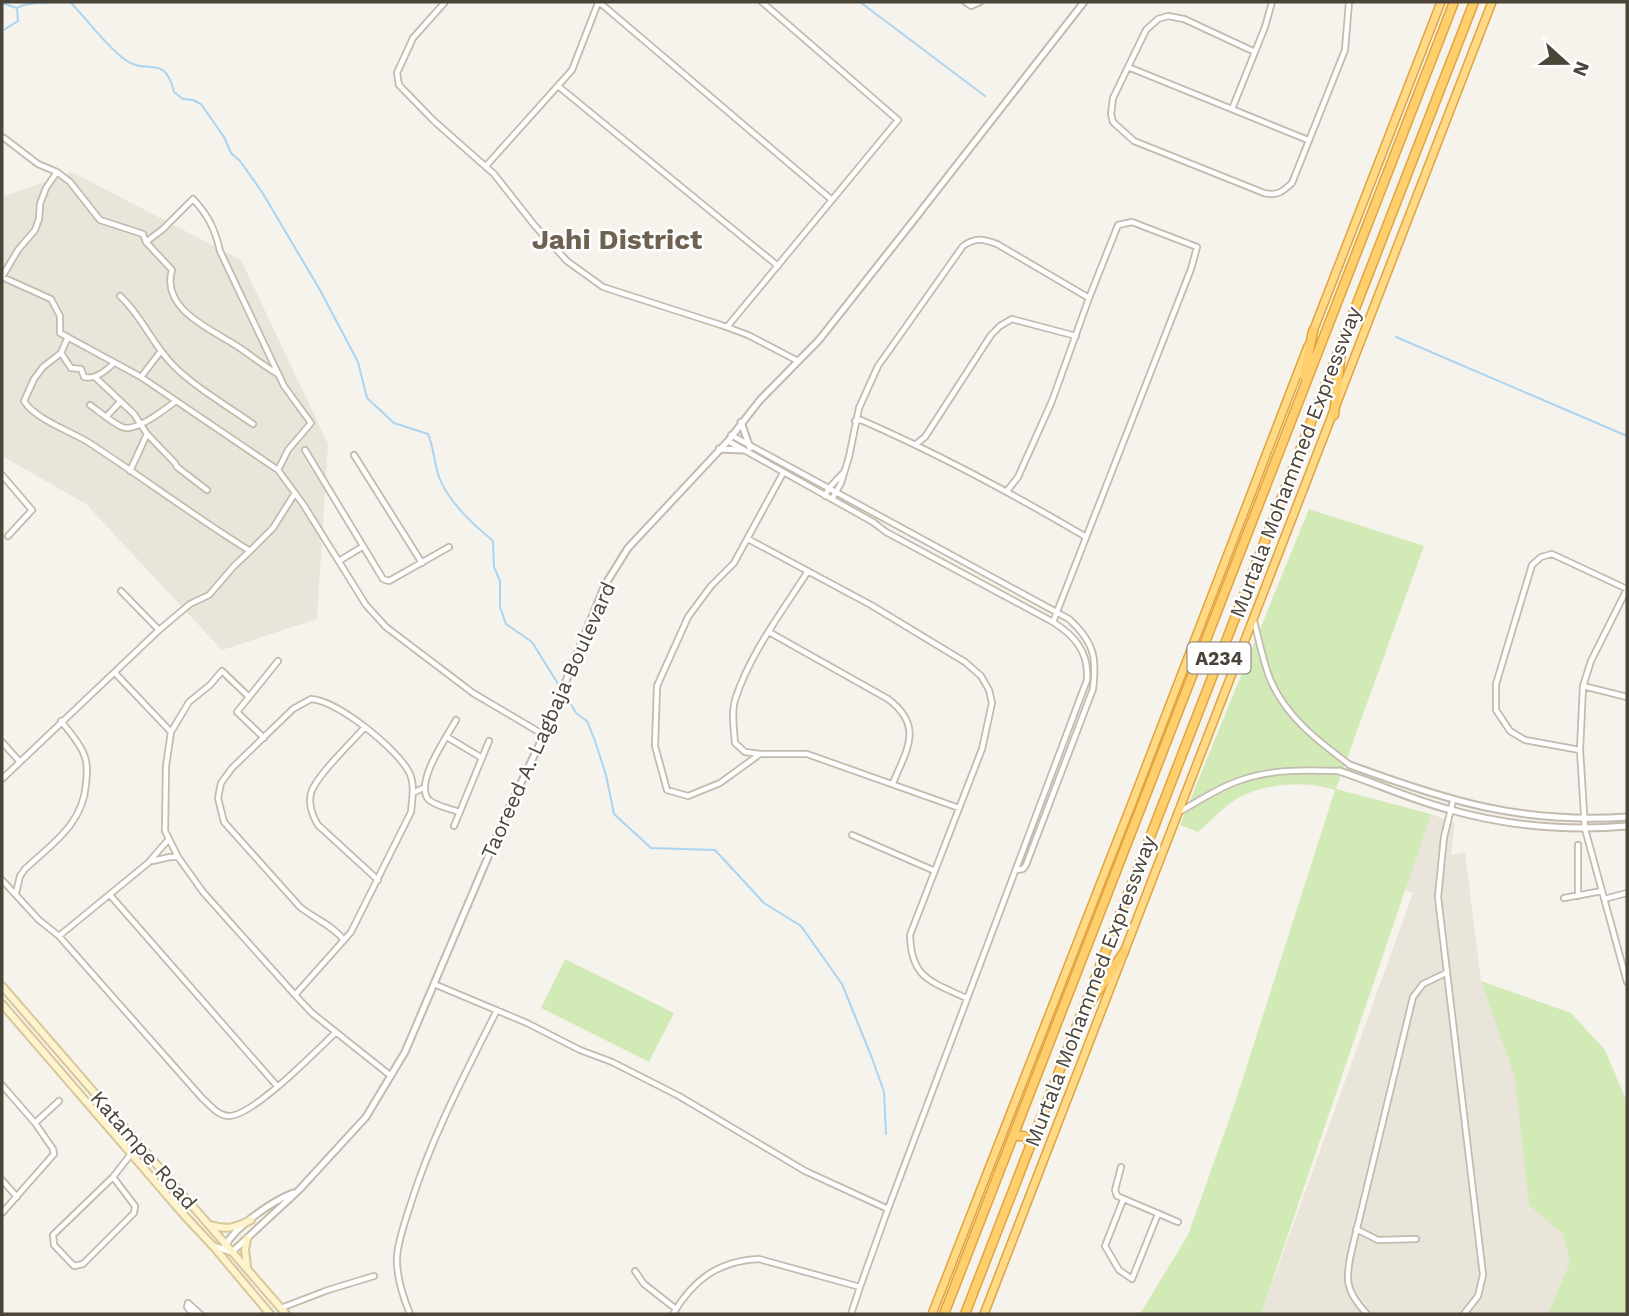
<svg xmlns="http://www.w3.org/2000/svg" width="1629" height="1316" viewBox="0 0 1629 1316" font-family="'Work Sans',sans-serif">
	<style>
		.residential { fill: #eae5da }
		.green { fill: #d2eab5 }
		.lines { fill: none; stroke-linecap: round; stroke-linejoin: round }
		.stream { stroke: #a9d4f2; stroke-width: 2 }
		.minor-casing { stroke: #c2bbae; stroke-width: 8 }
		.tertiary-casing { stroke: #c2bbae; stroke-width: 9 }
		.secondary-casing { stroke: #d6c79b; stroke-width: 10 }
		.trunk-casing { stroke: #e0a43c; stroke-width: 10 }
		.motorway-casing { stroke: #e0a43c; stroke-width: 11 }
		.minor { stroke: #fff; stroke-width: 4.5 }
		.tertiary { stroke: #fff; stroke-width: 5 }
		.secondary { stroke: #fff3cd; stroke-width: 6 }
		.trunk { stroke: #ffd985; stroke-width: 7 }
		.motorway { stroke: #ffcf6e; stroke-width: 8 }
		.labels { text-anchor: middle; dominant-baseline: central; stroke-width: 5; stroke-linejoin: round; paint-order: stroke }
		.shield { fill: #fff; stroke: #817c74; stroke-width: 2 }
		.shield-label { font-size: 19px; font-weight: bold; fill: #4b4439 }
		.street-label { font-size: 21px; fill: #4b4439; stroke: #fff }
		.district-label { font-size: 28px; font-weight: bold; fill: #6e6250; stroke: #fff }
	</style>
	<rect width="100%" height="100%" fill="#f6f3ec"/>
	<path class="residential" d="M 72,172 L 241,260 L 328,444 L 317,619 L 222,650 L 86,504 L 2,456 L 2,197 Z
		M 1431,814 L 1455,823 L 1451,855 L 1465,852 L 1481,981 L 1516,1078 L 1529,1204 L 1563,1234 L 1570,1262 L 1548,1314 L 1261,1314 L 1413,893 L 1401,888 Z"/>
	<path class="green" d="M 1309,509 L 1424,546 L 1336,789 L 1431,814 L 1261,1314 L 1140,1314 L 1188,1235 L 1234,1106 L 1335,790 C 1305,780 1263,783 1235,800 C 1222,808 1210,822 1198,832 L 1180,825 Z
		M 565,959 L 674,1013 L 649,1062 L 541,1008 Z
		M 1481,981 L 1571,1013 L 1605,1050 L 1627,1102 L 1627,1314 L 1548,1314 L 1570,1262 L 1563,1234 L 1529,1205 L 1515,1078 Z"/>
	<g class="lines">
		<path class="stream" d="M 61,2 L 70,2 C 88,20 104,44 124,59 C 148,77 164,52 174,92 L 183,99 L 193,100 L 201,104 L 224,137 L 231,153 L 240,161 L 262,192 L 320,290 L 358,362 L 367,398 L 394,423 L 428,434 C 434,448 434,463 439,477 C 449,503 473,524 493,541 L 494,567 L 500,581 L 500,607 L 506,624 L 532,642 L 560,687
			M 860,2 L 985,96
			M 2,3 L 17,8 L 18,21 L 2,31
			M 19,7 C 29,2 40,4 51,2
			M 1396,337 L 1627,436
			M 563,692 L 577,714 L 587,721 L 595,741 L 606,775 L 614,814 L 651,848 L 715,850 L 764,903 L 801,926 L 842,984 L 872,1058 L 884,1092 L 886,1134"/>
		<defs>
			<path id="minor" d="M 445,2 L 413,38 L 397,73 L 399,85 L 434,121 L 494,174 L 535,226 L 567,261 L 603,287 L 721,325 L 748,335 L 796,360
				M 599,2 L 832,200
				M 965,2 L 971,6 L 980,2
				M 1255,52 L 1184,19 L 1168,16 L 1158,19 L 1146,30 L 1113,98 L 1111,114 L 1113,122 L 1134,141 L 1264,193 C 1278,196 1282,192 1292,183 L 1345,50 L 1349,2
				M 1128,67 L 1308,140
				M 558,86 L 778,266
				M 1232,109 L 1265,27 L 1272,2
				M 4,138 L 38,164 L 57,172 L 70,182 L 100,220 L 143,234 L 146,242 L 163,229 L 193,199 C 208,215 215,229 220,251 L 284,386 L 311,423 L 288,450 L 278,470
				M 486,166 L 572,70 L 598,3
				M 146,242 L 172,270 C 161,307 206,327 232,343 C 249,353 260,364 278,374
				M 2,277 L 51,299 L 60,316 L 60,333 L 141,377 L 278,470 L 303,504 L 366,605 L 386,627 L 473,693 L 544,735
				M 2,277 L 18,250 L 35,230 L 39,219 L 40,204 L 46,188 L 57,172
				M 120,296 C 142,316 152,344 173,365 C 193,386 229,407 253,424
				M 727,327 L 898,120 L 762,2
				M 68,337 L 61,353 L 43,367 L 34,379 L 24,401 C 35,419 70,431 88,442 C 142,477 195,517 250,551 L 273,528 L 295,493
				M 61,353 L 71,368 L 81,369 L 84,377 C 95,380 107,370 114,363
				M 95,377 L 134,414 L 147,434 L 175,463 L 177,467 L 207,490
				M 141,377 L 161,351
				M 90,405 C 100,412 111,422 122,427 C 136,433 165,409 176,401
				M 107,416 L 120,402
				M 855,421 L 861,420 C 939,454 1013,494 1086,537
				M 731,435 L 1069,619 C 1094,642 1097,657 1093,689 L 1026,865 L 1023,869 L 1016,870
				M 728,441 L 873,522 L 886,532 L 1053,622 C 1075,636 1089,652 1087,680 L 888,1209
				M 916,444 L 925,437 L 991,335 L 1000,326 L 1012,319 L 1076,336
				M 305,450 L 383,579 L 389,581 L 449,547
				M 354,455 L 422,563
				M 130,471 L 147,434
				M 2,475 L 32,510 L 8,536
				M 1007,491 L 1018,477 L 1052,401 L 1089,298 L 1118,225 L 1132,222 L 1197,247 L 1191,269 L 1053,622
				M 825,496 L 829,488 L 844,472
				M 832,499 L 841,483 L 849,457 L 859,408 L 878,366 L 963,246 C 976,237 983,239 997,244 L 1089,298
				M 748,539 L 871,605 L 965,662 L 981,676 L 989,690 L 992,703 L 982,749 L 910,935 C 911,978 930,981 966,998
				M 339,561 L 362,547
				M 808,571 C 782,612 750,653 735,700 C 731,714 734,729 735,743 L 745,752 L 760,754 L 807,754 L 959,808
				M 1627,589 L 1591,661 L 1583,686 L 1580,750 L 1585,829 L 1627,982
				M 121,591 L 159,630
				M 1254,621 C 1259,640 1263,661 1270,679 C 1286,717 1318,741 1350,765
				M 769,632 L 888,699 C 924,726 907,749 893,783
				M 278,661 L 249,697 L 222,671 L 210,685 L 189,702 L 171,732 L 166,766 L 165,831 L 178,857 L 203,892 L 295,995
				M 116,674 L 171,732
				M 1583,686 L 1627,697
				M 249,697 L 237,712 L 264,738
				M 456,720 C 448,735 413,784 429,800 C 436,806 451,809 459,812
				M 364,728 C 352,742 315,777 311,793 C 308,805 312,815 318,825 L 378,880
				M 447,737 L 482,758
				M 2,742 L 20,762
				M 1580,750 L 1525,740 L 1510,731 L 1496,710 L 1496,684 L 1532,565 L 1541,557 L 1552,554 L 1627,589
				M 760,754 L 720,783 L 688,796 L 667,790 L 655,746 L 657,686 L 688,617 L 711,586 L 734,563 L 783,473
				M 2,779 L 159,630 L 190,604 L 209,595 L 234,566 L 250,551
				M 413,793 L 425,787
				M 1453,801 L 1444,837 L 1438,897 L 1483,1275 L 1478,1296 L 1464,1314
				M 1179,812 C 1199,801 1219,787 1241,780 C 1273,769 1306,770 1339,771
				M 454,826 L 489,741
				M 852,835 L 935,871
				M 1578,845 L 1578,896
				M 152,861 L 170,857 L 178,857
				M 2,880 L 39,920 L 59,936 L 202,1098 C 210,1105 218,1116 229,1116 C 253,1116 316,1051 335,1033
				M 16,893 L 20,876 L 25,869 C 52,844 83,824 86,784 C 87,773 88,762 83,752 C 78,741 69,731 61,721
				M 110,895 L 277,1086
				M 1564,898 L 1602,891
				M 1604,899 L 1627,893
				M 59,936 L 148,863 L 168,840
				M 344,940 C 332,925 315,919 300,907 L 224,822 L 218,798 L 221,783 L 232,768 L 293,709 L 311,699 C 337,700 399,750 410,774 C 415,786 412,800 411,812 L 351,932 L 344,940 L 295,995 L 312,1013 L 391,1076
				M 434,984 L 527,1023 L 580,1050 L 612,1062 L 679,1096 L 805,1171 L 888,1209 L 860,1287
				M 2,1085 L 35,1123 L 53,1149 L 54,1154 L 2,1213
				M 35,1123 L 59,1101
				M 1121,1167 L 1115,1190 L 1117,1196 L 1178,1222
				M 113,1177 L 135,1206 L 134,1213 L 83,1264 L 74,1266 L 54,1245 L 53,1235 L 113,1177 L 131,1154
				M 2,1180 L 17,1197
				M 1123,1200 L 1105,1246 L 1119,1270 L 1132,1279 L 1158,1214
				M 1356,1229 L 1378,1240 L 1416,1239
				M 635,1271 L 644,1284 L 676,1309
				M 281,1308 L 328,1290 L 374,1276
				M 193,1314 L 187,1307 L 188,1303 L 200,1314
				M 410,1314 C 403,1297 396,1277 397,1257 C 398,1240 405,1222 410,1206 C 431,1138 465,1074 497,1010
				M 673,1314 C 693,1280 718,1261 759,1259 L 860,1287 L 851,1314
				M 1367,1314 C 1345,1291 1345,1279 1352,1249 L 1413,997 L 1423,984 L 1446,973"/>
			<path id="tertiary" d="M 920,212 L 1084,2
				M 741,422 L 750,448
				M 719,449 L 743,450
				M 1350,765 C 1448,801 1521,824 1627,817
				M 1339,771 C 1376,783 1412,800 1451,810 C 1508,826 1568,831 1627,826
				M 213,1246 L 232,1252 L 299,1190 L 366,1117 L 405,1052 L 508,810 L 544,735 L 605,585 L 628,548 L 728,441 L 760,400 L 819,340 L 921,211
				M 225,1246 C 236,1226 271,1202 293,1193"/>
			<path id="secondary" d="M 2,986 L 286,1314
				M 2,1004 L 184,1215 L 213,1246 L 270,1314
				M 210,1225 C 227,1230 235,1228 251,1220
				M 247,1266 L 245,1250 L 247,1239"/>
			<path id="trunk" d="M 1312,334 L 1441,2
				M 932,1314 L 1132,803 L 1308,346
				M 984,1314 L 1492,2"/>
			<path id="motorway" d="M 1304,376 L 1313,331
				M 1334,415 L 1341,352
				M 1088,1006 L 1124,952
				M 1013,1136 L 1024,1136 L 1031,1144
				M 944,1314 L 1454,2
				M 965,1314 L 1474,2"/>
		</defs>
		<use href="#minor" class="minor-casing"/>
		<use href="#tertiary" class="tertiary-casing"/>
		<use href="#secondary" class="secondary-casing"/>
		<use href="#trunk" class="trunk-casing"/>
		<use href="#motorway" class="motorway-casing"/>
		<use href="#minor" class="minor"/>
		<use href="#tertiary" class="tertiary"/>
		<use href="#secondary" class="secondary"/>
		<use href="#trunk" class="trunk"/>
		<use href="#motorway" class="motorway"/>
	</g>
	<g class="labels">
		<rect class="shield" x="1187.5" y="642.5" width="63" height="31" rx="5"/>
		<g class="shield-label">
			<text x="1219" y="658">A234</text>
		</g>
		<g class="street-label">
			<text transform="translate(1295 462) rotate(-69)">Murtala Mohammed Expressway</text>
			<text transform="translate(548 720) rotate(-66)">Taoreed A. Lagbaja Boulevard</text>
			<text transform="translate(1090 991) rotate(-69)">Murtala Mohammed Expressway</text>
			<text transform="translate(144 1150) rotate(49)">Katampe Road</text>
		</g>
		<g class="district-label">
			<text x="617" y="239">Jahi District</text>
		</g>
	</g>
	<rect width="1629" height="1316" fill="none" stroke="#4b4439" stroke-width="7"/>
	<g transform="translate(1566 63) rotate(111)" stroke="#ffffff" stroke-width="5" paint-order="stroke">
	<path d="M0-5L12 26L0 18L-12 26Z" fill="#4b4439"/>
	<text y="-10" font-size="19" font-weight="bold" text-anchor="middle" fill="#4b4439">N</text>
	</g>
</svg>
